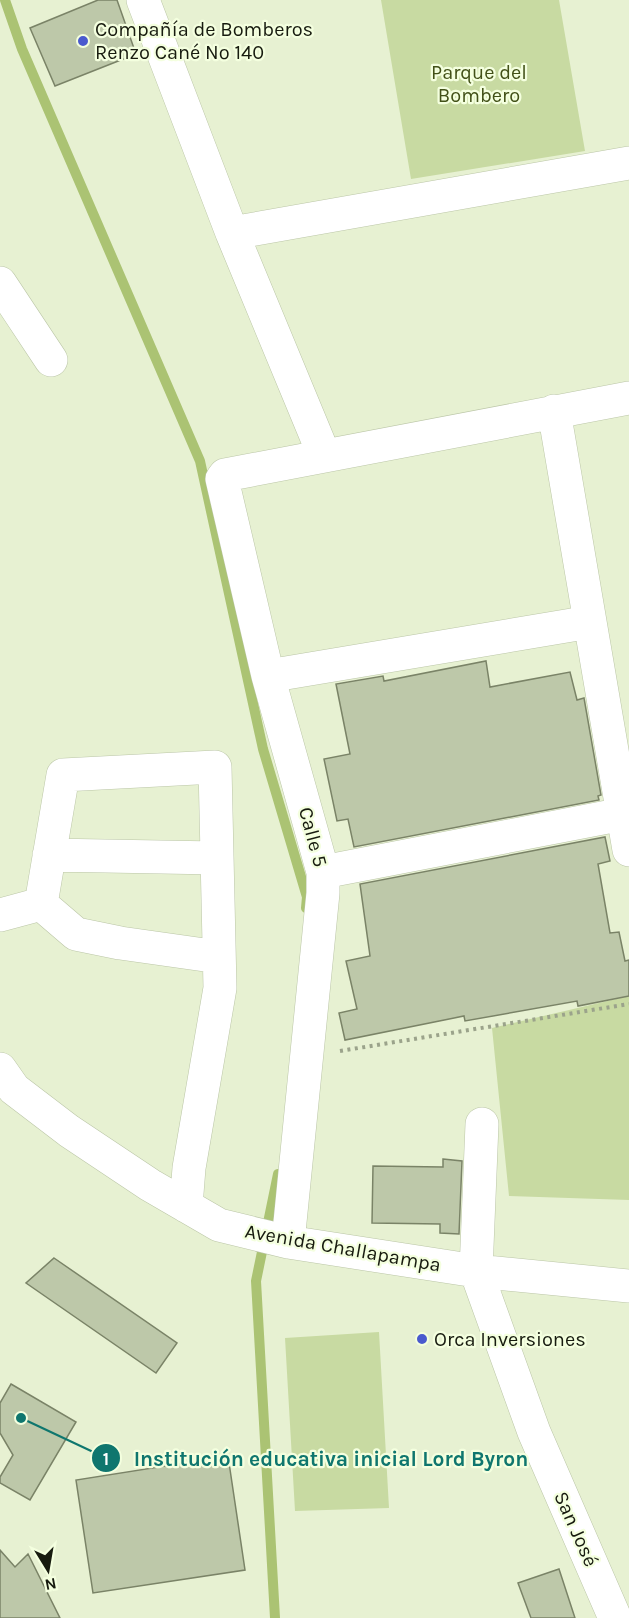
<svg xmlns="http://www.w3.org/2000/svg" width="629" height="1618" viewBox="0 0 629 1618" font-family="Karla,sans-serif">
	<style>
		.green { fill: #c8daa2 }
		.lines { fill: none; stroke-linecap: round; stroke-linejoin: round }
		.stream { stroke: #abc373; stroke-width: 10 }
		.building { fill: #bdc8a9; stroke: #7a8367; stroke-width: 1.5 }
		.minor-casing { stroke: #bbc6a7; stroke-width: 34 }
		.path { stroke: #9ba38b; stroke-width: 4; stroke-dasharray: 3 4.5; stroke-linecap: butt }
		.minor { stroke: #fff; stroke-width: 33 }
		.poi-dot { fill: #4a5ace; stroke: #f4ffdf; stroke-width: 2 }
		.labels { text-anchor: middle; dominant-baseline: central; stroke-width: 4.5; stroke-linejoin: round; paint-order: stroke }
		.poi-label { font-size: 20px; fill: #171b0f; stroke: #f4ffdf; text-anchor: start }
		.park-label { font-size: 20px; fill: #425118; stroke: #f4ffdf }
		.street-label { font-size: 20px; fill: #171b0f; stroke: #f4ffdf }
		.leader { fill: none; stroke: #0f766e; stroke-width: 2 }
		.callout-dot { fill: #0f766e; stroke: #f4ffdf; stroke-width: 2 }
		.mark-label { font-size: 18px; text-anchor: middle; font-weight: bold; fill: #fff }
		.callout-label { font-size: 21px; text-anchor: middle; font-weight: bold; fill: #0f766e; stroke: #f4ffdf; stroke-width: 4.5; stroke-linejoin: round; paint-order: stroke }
	</style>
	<rect width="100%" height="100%" fill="#e7f1d2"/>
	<path class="green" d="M 381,0 L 559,0 L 585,151 L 411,179 Z
		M 629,996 L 629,1200 L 509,1196 L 492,1028 Z
		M 379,1332 L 389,1508 L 295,1511 L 285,1338 Z"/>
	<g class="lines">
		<path class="stream" d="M 5,0 L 22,49 L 200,461 L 263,749 L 307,897 L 306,908
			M 275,1618 L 256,1281 L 278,1174"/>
	</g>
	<path class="building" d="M 98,0 L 117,0 L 136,54 L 55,86 L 30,28 Z
		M 486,661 L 490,687 L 570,672 L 577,700 L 584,698 L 601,795 L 598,796 L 599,800 L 354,847 L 348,819 L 337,821 L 324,759 L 350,754 L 336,684 L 383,676 L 384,681 Z
		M 605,837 L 610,861 L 598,864 L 610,933 L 619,932 L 625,961 L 629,960 L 629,996 L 578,1006 L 577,1001 L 465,1021 L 464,1016 L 345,1040 L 339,1013 L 357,1009 L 346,961 L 370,956 L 360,884 Z
		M 443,1159 L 462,1161 L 459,1234 L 440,1233 L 440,1224 L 372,1223 L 373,1166 L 443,1167 Z
		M 54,1258 L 177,1343 L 156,1373 L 26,1283 Z
		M 11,1384 L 76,1422 L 30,1500 L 0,1483 L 0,1477 L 13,1455 L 0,1433 L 0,1403 Z
		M 228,1456 L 245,1570 L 93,1593 L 76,1480 Z
		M 0,1550 L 15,1567 L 28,1554 L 60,1618 L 0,1618 Z
		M 559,1569 L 575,1618 L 531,1618 L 518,1583 Z"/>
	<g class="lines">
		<defs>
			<path id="minor" d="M 143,0 L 232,233 L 324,455
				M 232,233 L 629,163
				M 0,283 L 51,360
				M 554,411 L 629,850
				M 268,676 L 590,622
				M 49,855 L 217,858
				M 323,872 L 623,814
				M 41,904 L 76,934 L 120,943 L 219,957
				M 0,915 L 41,904 L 63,775 L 215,767 L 220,988 L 189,1168 L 186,1206
				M 0,1069 L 14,1089 L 69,1131 L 150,1185 L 219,1225 L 288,1242 L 476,1271 L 629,1286
				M 482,1124 L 476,1271 L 534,1432 L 615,1618
				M 288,1242 L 323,893 L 323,872 L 268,676 L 222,479 L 225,475 L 629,398"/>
		</defs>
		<use href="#minor" class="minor-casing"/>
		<path class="path" d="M 340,1051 L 629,1004"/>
		<use href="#minor" class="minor"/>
	</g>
	<g class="poi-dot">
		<circle cx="83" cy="41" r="6"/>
		<circle cx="422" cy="1339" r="6"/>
	</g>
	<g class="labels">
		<g class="poi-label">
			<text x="95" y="29">Compañía de Bomberos<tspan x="95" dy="23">Renzo Cané Nº 140</tspan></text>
			<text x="434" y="1339">Orca Inversiones</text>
		</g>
		<g class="park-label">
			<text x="479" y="72">Parque del<tspan x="479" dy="23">Bombero</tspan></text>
		</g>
		<g class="street-label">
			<text transform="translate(313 837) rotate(75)">Calle 5</text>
			<text transform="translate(343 1248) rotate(10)">Avenida Challapampa</text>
			<text transform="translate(576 1529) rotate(66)">San José</text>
		</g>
	</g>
	<path class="leader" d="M21 1418L106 1458"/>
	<g class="callout-dot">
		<circle cx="21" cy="1418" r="6"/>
		<circle cx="106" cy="1458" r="15"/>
	</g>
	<g class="mark-label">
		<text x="106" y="1465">1</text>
	</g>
	<g class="callout-label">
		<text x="331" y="1466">Institución educativa inicial Lord Byron</text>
	</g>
	<g transform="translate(48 1570) rotate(169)" stroke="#f4ffdf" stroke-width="4.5" paint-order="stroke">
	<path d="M0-4.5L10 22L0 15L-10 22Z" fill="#171b0f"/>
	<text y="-9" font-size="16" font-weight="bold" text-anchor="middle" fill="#171b0f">N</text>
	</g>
</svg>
